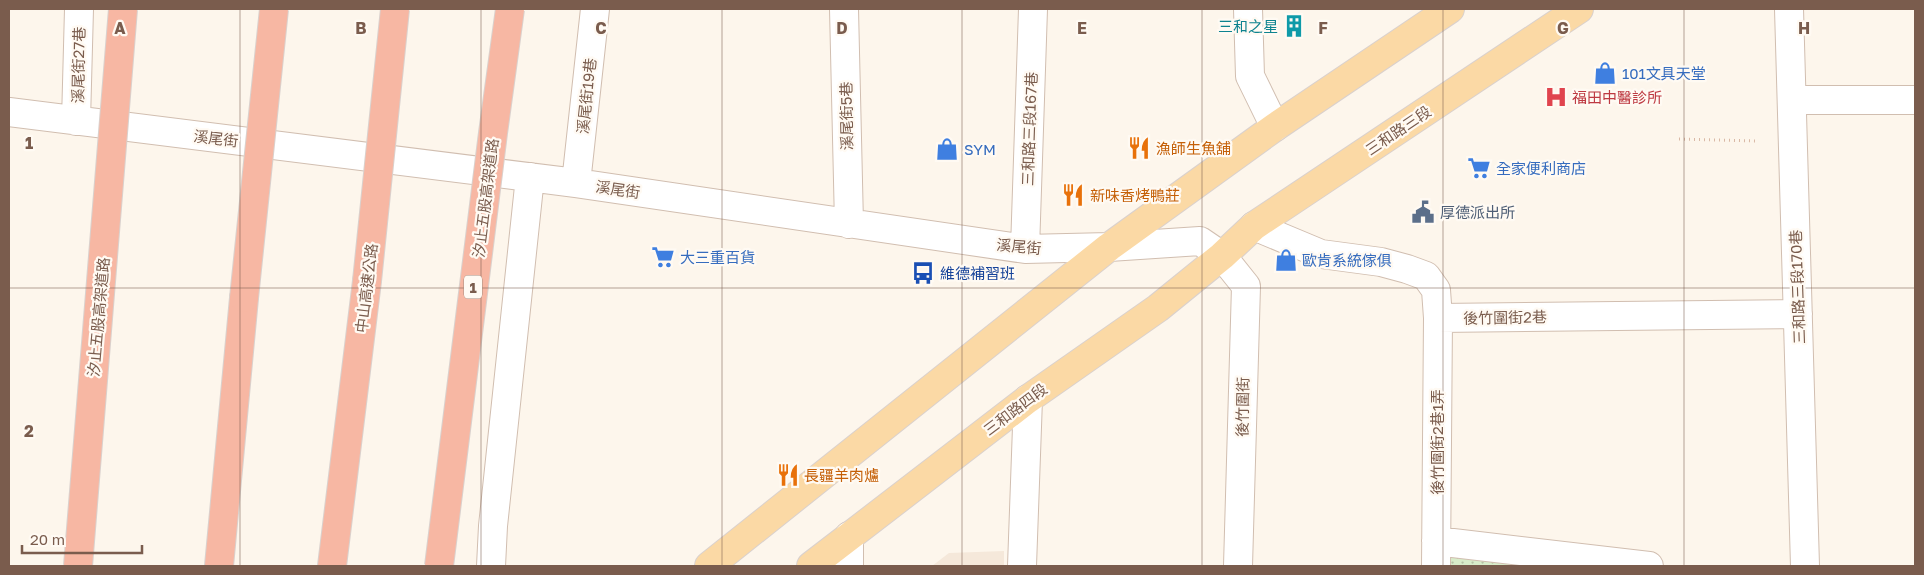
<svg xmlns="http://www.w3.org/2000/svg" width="1924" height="575" viewBox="0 0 1924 575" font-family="'Golos Text','Noto Sans TC',sans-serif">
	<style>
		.residential { fill: #f5e8da }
		.park { fill: url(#park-dots) }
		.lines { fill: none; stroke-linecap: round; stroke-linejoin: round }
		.minor-casing { stroke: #d1beb0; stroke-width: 30 }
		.major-casing { stroke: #dad1cd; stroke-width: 30 }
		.highway-casing { stroke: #dad1cd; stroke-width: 30 }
		.path { stroke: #d9b8a5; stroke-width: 3; stroke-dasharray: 1 4; stroke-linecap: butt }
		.minor { stroke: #fff; stroke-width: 28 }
		.major { stroke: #fbd9a5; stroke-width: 28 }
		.highway { stroke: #f7b7a3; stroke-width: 28 }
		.highway-bridge-casing { stroke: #dad1cd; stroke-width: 30; stroke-linecap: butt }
		.highway-bridge { stroke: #f7b7a3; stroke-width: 28 }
		.grid { fill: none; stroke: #7a5c4d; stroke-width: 1; stroke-opacity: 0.55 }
		.labels { text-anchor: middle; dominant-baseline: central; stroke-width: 4.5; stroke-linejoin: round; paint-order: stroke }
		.shield { fill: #fffaf3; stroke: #a28b7f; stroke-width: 1 }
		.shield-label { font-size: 14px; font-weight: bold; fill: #7a5c4d }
		.culture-label { font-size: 15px; fill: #0d838f; stroke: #fffaf3; text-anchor: end }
		.street-label { font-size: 15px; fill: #7a5c4d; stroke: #fffaf3 }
		.shop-label { font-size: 15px; fill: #366cbe; stroke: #fffaf3; text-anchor: start }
		.health-label { font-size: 15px; fill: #be3a42; stroke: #fffaf3; text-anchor: start }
		.food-label { font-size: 15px; fill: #c56008; stroke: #fffaf3; text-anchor: start }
		.service-label { font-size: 15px; fill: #4e5e75; stroke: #fffaf3; text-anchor: start }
		.transit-label { font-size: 15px; fill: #164399; stroke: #fffaf3; text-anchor: start }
		.grid-label { font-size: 16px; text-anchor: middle; font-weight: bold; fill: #7a5c4d; stroke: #fffaf3; stroke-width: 4.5; stroke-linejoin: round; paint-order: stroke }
	</style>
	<defs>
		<pattern id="park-dots" width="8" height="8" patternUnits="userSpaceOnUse" patternTransform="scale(1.25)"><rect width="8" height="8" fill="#d8ecc9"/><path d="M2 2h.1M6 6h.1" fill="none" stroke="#b4c2a5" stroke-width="1.8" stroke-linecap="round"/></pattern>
	</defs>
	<rect width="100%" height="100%" fill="#fdf6ec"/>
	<path class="residential" d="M 1004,551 L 1004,566 L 932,566 L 949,553 Z"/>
	<path class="park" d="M 1448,556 L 1520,566 L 1449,566 Z"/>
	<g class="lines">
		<defs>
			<path id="minor" d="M 844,9 L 849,224
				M 1248,9 L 1250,76 L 1275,127
				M 1789,9 L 1805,566
				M 1792,100 L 1915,100
				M 9,112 L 576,183 L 1025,249 L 1109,247 L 1200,241 L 1222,256 L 1246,286 L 1238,566
				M 76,121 L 79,9
				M 576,183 L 595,9
				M 1254,226 L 1321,254 L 1381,262 L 1407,269 L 1426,276 L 1436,290 L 1438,318 L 1436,566
				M 1025,249 L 1033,9
				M 1438,318 L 1798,314
				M 1436,541 L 1649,566
				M 491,566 L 493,526 L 530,177
				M 849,566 L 849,536
				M 1022,566 L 1028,399"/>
			<path id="major" d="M 709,566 L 1109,247 L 1275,127 L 1450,9
				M 811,566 L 1028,399 L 1158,308 L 1222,256 L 1254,226 L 1579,9"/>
			<path id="highway" d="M 219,566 L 244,298
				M 332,566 L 367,281"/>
		</defs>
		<use href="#minor" class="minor-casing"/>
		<use href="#major" class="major-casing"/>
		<use href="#highway" class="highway-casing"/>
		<path class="path" d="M 1679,139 L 1757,141"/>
		<use href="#minor" class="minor"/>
		<use href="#major" class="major"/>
		<use href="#highway" class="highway"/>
		<defs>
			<path id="highway-bridge" d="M 367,281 L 395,9
				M 244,298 L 274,9
				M 78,566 L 123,9
				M 439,566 L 493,133 L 510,9"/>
		</defs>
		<use href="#highway-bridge" class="highway-bridge-casing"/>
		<use href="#highway-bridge" class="highway-bridge"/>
	</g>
	<path class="grid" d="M 240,9 L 240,566M 481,9 L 481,566M 722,9 L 722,566M 962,9 L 962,566M 1202,9 L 1202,566M 1443,9 L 1443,566M 1684,9 L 1684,566M 9,288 L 1915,288"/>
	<defs>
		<symbol id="building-bare" viewBox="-9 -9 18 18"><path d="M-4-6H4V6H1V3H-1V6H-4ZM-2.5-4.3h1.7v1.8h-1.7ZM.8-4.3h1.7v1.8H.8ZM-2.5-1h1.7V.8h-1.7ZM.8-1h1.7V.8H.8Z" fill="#0f9aa8" stroke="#fffaf3" stroke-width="2.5" paint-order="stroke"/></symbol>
		<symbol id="shop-bare" viewBox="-9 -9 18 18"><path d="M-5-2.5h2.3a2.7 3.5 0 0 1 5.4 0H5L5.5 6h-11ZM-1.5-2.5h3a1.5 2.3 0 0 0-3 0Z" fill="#3f7fe0" stroke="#fffaf3" stroke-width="2.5" paint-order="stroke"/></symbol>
		<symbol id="hospital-bare" viewBox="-9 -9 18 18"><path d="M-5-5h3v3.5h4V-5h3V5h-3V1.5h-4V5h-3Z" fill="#e0444e" stroke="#fffaf3" stroke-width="2.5" paint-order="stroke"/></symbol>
		<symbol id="restaurant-bare" viewBox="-9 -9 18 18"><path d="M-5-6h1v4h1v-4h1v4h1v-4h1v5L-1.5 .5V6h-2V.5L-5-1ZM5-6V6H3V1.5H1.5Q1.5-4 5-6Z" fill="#e8710a" stroke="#fffaf3" stroke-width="2.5" paint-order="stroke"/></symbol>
		<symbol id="supermarket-bare" viewBox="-9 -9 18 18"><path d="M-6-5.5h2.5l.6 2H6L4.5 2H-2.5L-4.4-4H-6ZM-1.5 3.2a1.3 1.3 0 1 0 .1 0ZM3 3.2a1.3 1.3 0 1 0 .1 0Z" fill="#3f7fe0" stroke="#fffaf3" stroke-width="2.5" paint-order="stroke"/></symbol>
		<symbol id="civic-bare" viewBox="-9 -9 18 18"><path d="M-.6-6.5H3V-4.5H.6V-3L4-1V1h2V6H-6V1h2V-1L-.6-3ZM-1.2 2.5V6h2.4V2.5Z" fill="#5c6f8a" stroke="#fffaf3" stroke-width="2.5" paint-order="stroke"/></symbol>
		<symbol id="bus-bare" viewBox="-9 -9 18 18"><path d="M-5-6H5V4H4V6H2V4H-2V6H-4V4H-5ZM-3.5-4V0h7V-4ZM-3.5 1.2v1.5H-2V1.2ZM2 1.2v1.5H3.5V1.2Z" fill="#1a4fb4" stroke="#fffaf3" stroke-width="2.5" paint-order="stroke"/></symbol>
	</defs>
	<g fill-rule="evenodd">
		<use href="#building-bare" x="1278" y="10" width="32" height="32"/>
		<use href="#shop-bare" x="1589" y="57" width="32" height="32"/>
		<use href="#hospital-bare" x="1540" y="81" width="32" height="32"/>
		<use href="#restaurant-bare" x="1123" y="132" width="32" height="32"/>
		<use href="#shop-bare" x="931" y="133" width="32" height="32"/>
		<use href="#supermarket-bare" x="1463" y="152" width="32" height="32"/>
		<use href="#restaurant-bare" x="1057" y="179" width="32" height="32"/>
		<use href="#civic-bare" x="1407" y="196" width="32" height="32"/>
		<use href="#supermarket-bare" x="647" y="241" width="32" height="32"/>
		<use href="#shop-bare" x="1270" y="244" width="32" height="32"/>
		<use href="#bus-bare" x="907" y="257" width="32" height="32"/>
		<use href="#restaurant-bare" x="772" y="459" width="32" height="32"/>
	</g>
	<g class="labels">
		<rect class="shield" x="464" y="275.5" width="18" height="23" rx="4"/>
		<g class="shield-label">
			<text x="473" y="287">1</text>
		</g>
		<g class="culture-label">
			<text x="1278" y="26">三和之星</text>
		</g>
		<g class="street-label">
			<text transform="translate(78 65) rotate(-89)">溪尾街27巷</text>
			<text transform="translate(586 96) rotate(-84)">溪尾街19巷</text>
			<text transform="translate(846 116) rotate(-91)">溪尾街5巷</text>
			<text transform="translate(1029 129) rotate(-88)">三和路三段167巷</text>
			<text transform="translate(1398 130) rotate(-34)">三和路三段</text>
			<text transform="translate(216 138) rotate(7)">溪尾街</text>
			<text transform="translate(618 189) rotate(8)">溪尾街</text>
			<text transform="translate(485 198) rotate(-83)">汐止五股高架道路</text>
			<text transform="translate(1019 246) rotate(5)">溪尾街</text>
			<text transform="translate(1797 287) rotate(-92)">三和路三段170巷</text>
			<text transform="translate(366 288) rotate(-83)">中山高速公路</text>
			<text transform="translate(98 317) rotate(-85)">汐止五股高架道路</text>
			<text transform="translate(1505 317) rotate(-1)">後竹圍街2巷</text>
			<text transform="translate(1242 407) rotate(-89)">後竹圍街</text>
			<text transform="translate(1015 409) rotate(-37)">三和路四段</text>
			<text transform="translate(1437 442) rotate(-90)">後竹圍街2巷1弄</text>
		</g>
		<g class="shop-label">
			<text x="1622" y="73">101文具天堂</text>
			<text x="964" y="149">SYM</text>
			<text x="1496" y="168">全家便利商店</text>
			<text x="680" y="257">大三重百貨</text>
			<text x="1302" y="260">歐肯系統傢俱</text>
		</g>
		<g class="health-label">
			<text x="1572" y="97">福田中醫診所</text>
		</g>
		<g class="food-label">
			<text x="1156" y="148">漁師生魚舖</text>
			<text x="1090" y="195">新味香烤鴨莊</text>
			<text x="804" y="475">長疆羊肉爐</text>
		</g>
		<g class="service-label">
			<text x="1440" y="212">厚德派出所</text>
		</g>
		<g class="transit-label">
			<text x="940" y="273">維德補習班</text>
		</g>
	</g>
	<g class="grid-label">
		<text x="120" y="34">A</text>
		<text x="361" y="34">B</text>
		<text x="601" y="34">C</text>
		<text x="842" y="34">D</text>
		<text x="1082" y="34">E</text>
		<text x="1323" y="34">F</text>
		<text x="1563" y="34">G</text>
		<text x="1804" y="34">H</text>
		<text x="29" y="149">1</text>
		<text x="29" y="437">2</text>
	</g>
	<rect width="1924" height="575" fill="none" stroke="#7a5c4d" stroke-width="20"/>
	<path d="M22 545v8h120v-8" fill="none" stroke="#7a5c4d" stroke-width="2.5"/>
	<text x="30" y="545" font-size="15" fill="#7a5c4d" stroke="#fffaf3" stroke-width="4" paint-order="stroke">20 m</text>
</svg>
